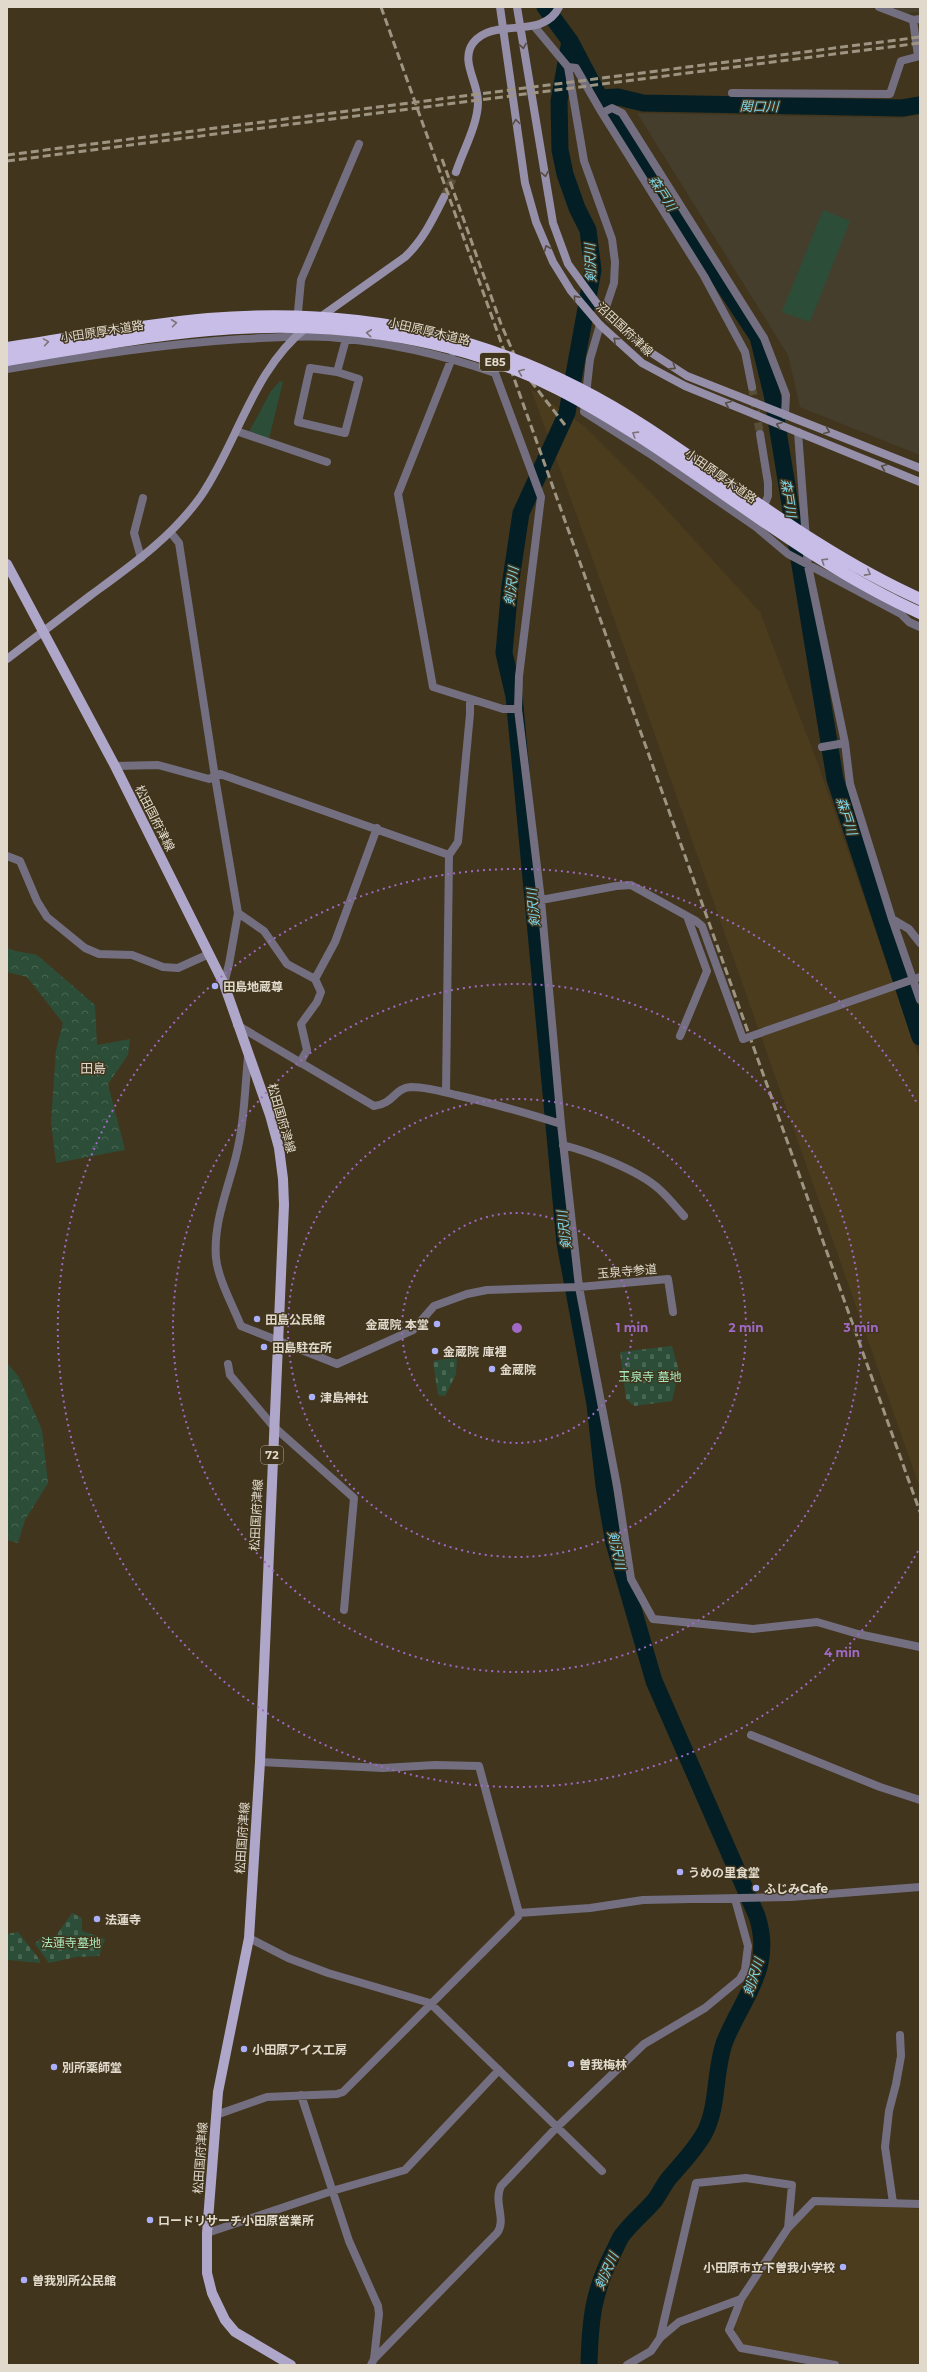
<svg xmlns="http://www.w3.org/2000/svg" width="927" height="2372" viewBox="0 0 927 2372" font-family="Montserrat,'Noto Sans JP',sans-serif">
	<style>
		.industrial { fill: #453e2c }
		.built { fill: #4c3c1e }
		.forest { fill: url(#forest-crowns) }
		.cemetery { fill: url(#cemetery-stones) }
		.park { fill: #2c4e38 }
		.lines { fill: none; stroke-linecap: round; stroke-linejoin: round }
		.river { stroke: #031f25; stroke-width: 17 }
		.street-tunnel { stroke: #594e37; stroke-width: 8; stroke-dasharray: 8 4; stroke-linecap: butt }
		.secondary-tunnel { stroke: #594e37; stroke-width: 8; stroke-dasharray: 8 4; stroke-linecap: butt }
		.street { stroke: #736f81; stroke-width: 8 }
		.secondary { stroke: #958faa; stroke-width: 8 }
		.primary { stroke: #afa7ca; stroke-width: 10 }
		.rail { stroke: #9d9482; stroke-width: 3; stroke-dasharray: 8 4; stroke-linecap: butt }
		.street-bridge { stroke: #736f81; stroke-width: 8 }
		.highway-bridge { stroke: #c7bde6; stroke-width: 12 }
		.oneway { stroke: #564c40 }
		.oneway2 { stroke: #7d7277 }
		.ring { fill: none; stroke: #9f69c4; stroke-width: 2; stroke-dasharray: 2 4 }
		.poi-dot { fill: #aab0fb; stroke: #41351d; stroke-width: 1.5 }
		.labels { text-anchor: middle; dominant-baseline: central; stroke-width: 3; stroke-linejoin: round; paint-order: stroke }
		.shield { fill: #41351d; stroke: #b1a898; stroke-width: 1 }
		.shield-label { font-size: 11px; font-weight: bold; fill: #e1dacc }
		.street-label { font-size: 12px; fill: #e1dacc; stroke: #41351d }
		.poi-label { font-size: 12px; font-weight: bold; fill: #e1dacc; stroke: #41351d; text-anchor: start }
		.park-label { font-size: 12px; fill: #a8e9be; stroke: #41351d }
		.water-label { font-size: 13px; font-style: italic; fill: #7dd5e9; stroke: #41351d }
		.neighbourhood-label { font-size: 13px; fill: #e1dacc; stroke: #41351d }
		.centre { fill: #9f69c4; stroke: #41351d; stroke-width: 2 }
		.ring-label { font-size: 12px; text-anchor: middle; font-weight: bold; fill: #9f69c4; stroke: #41351d; stroke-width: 3; stroke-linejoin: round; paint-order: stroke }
	</style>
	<defs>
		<pattern id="forest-crowns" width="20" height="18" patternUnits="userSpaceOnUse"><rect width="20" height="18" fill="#2c4e38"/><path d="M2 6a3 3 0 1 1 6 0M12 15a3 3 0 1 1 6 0" fill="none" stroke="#4a6754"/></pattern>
		<pattern id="cemetery-stones" width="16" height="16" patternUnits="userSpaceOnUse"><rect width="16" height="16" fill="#2c4e38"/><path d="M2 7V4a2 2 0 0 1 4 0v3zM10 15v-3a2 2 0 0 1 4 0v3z" fill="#4a6754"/></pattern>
	</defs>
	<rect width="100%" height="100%" fill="#41351d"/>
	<path class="industrial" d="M 891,7 L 920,7 L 920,12 L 907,13 Z
		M 637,113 L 899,118 L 920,115 L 920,455 L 800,407 L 788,355 Z"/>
	<path class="built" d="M 531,389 L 584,426 L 654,496 L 760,612 L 819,767 L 920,1060 L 920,1488 L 611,610 Z
		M 819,2203 L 920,2209 L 920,2365 L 852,2365 L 828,2362 L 743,2345 L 735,2335 L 736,2320 L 743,2302 L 800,2218 L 810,2207 Z"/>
	<path class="forest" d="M 7,947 L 11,950 L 37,955 L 95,1005 L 97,1045 L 130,1039 L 128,1055 L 108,1084 L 125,1150 L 56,1163 L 51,1122 L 56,1050 L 63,1023 L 27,977 L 7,972 Z
		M 7,1363 L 19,1377 L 42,1430 L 48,1483 L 25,1520 L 18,1543 L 7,1540 Z"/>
	<path class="cemetery" d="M 672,1346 L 679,1371 L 672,1401 L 634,1406 L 626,1399 L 620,1352 Z
		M 457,1357 L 456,1374 L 445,1396 L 438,1395 L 433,1361 Z
		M 72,1913 L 82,1918 L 82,1931 L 105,1939 L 99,1956 L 76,1957 L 49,1963 L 35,1944 L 42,1936 L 55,1937 Z
		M 18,1932 L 40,1960 L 40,1963 L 8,1960 L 7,1934 Z"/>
	<path class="park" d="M 823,210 L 850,221 L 810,322 L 782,312 Z
		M 280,381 L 283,382 L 269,439 L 249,432 L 271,391 Z"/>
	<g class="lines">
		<path class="river" d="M 545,7 L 570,41 L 600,98 L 758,337 L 772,394 L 835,779 L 920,1037
			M 570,41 L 559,101 L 560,150 L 565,174 L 577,208 L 588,230 L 593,270 L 567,413 L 521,513 L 510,586 L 504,653 L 514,696 L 565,1243 L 595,1404 L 604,1486 L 614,1543 L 654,1681 L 757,1916 C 774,1969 743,1996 725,2041 C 714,2070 719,2104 705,2132 C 696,2149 682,2163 670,2177 C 664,2184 660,2193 655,2200 C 645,2212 633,2221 624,2233 C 619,2238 617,2246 614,2251 C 593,2291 590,2321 589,2365
			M 600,98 L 618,97 L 643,103 L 902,108 L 920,105"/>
		<path class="street-tunnel" d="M 752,387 L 760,434"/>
		<path class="secondary-tunnel" d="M 444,197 L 456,172"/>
		<path class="street" d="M 879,7 L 913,20 L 920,19
			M 913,20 L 918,56
			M 534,26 L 568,67 L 584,161 L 612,239 L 615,262 L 614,283 L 604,313
			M 568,67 L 576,68 L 602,113 L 704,276 L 745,352 L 752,387
			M 732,93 L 890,94 L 901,61 L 920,56
			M 602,113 L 612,108 L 622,113 L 764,338 L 786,395 L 785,415
			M 297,322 L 301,280 L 359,144
			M 600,325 L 590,359 L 584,412 L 653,456 L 756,527 L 788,554 L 901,614 L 909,622 L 920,627
			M 452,358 L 398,494 L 433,687 L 503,709 L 518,709
			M 7,369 C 85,356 163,344 242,339 C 271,338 300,335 329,337 C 386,342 441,354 495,373 L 541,497 L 519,676 L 518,709 L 541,900 L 561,1124 L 579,1287 L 617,1486 L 631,1579 L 653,1619 L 753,1629 L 817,1622 L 858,1634 L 920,1647
			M 337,372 L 310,368 L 298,422 L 345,433 L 359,379 L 337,372 L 346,339
			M 236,431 L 327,462
			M 798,432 L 808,566 L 845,743 L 850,784 L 892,919 L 909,929 L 920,943
			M 760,434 L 768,483 L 768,496 L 762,511
			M 171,533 L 179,543 L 215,777 L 238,913 L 229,964 L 224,984
			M 141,558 L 134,533 L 143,498
			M 822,747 L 845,743
			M 115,766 L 158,765 L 209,779 L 220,774 L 449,855
			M 7,856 L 20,861 L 37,901 L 47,917 L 85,948 L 99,954 L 132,955 L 163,967 L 178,968 L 209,954
			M 541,900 L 616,886 L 631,885 L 696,921 L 702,926 L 743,1039
			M 238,913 L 264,931 L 287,964 L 315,979
			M 892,919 L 920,1000
			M 237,1025 L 374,1106 C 394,1104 394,1088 411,1087 C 426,1087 441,1091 456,1095 C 492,1103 526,1113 561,1124
			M 680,1036 L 707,971 L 687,916
			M 248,1056 C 245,1090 244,1124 236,1156 C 228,1189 213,1223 216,1258 C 218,1279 233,1306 241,1326 L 337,1364 L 413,1330 L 434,1306 L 467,1294 L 487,1290 L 579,1287 L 668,1279 L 673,1312
			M 300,1063 L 307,1050 L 301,1024 L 317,1002 L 321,992 L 315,979 L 335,942 L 377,828
			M 446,1092 L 449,855 L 458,842 L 470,714 L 470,700
			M 563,1145 C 590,1152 638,1170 659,1189 C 668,1197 676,1207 684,1216
			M 228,1364 L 230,1375 L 273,1426 L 354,1498 L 344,1610
			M 751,1735 L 880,1787 L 920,1800
			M 519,1913 L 590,1908 L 643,1900 L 791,1897 L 920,1887
			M 249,1938 L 288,1958 L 328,1973 L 430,2003 L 602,2171
			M 301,2095 L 349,2241 L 378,2306 L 379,2314 L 374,2359
			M 216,2115 L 267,2097 L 337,2094 L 343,2092 L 518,1917 L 519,1913 L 479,1766 L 435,1765 L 383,1768 L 260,1762
			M 893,2203 L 885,2147 L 889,2111 L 896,2084 L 901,2056 L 900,2035
			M 207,2233 L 332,2191 L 405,2170 L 499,2070
			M 741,2299 L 729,2330 L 741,2348 L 835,2365
			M 660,2338 L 696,2183 L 746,2178 L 792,2185 L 788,2228
			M 371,2365 L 374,2359 L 497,2233 C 507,2220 493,2202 501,2186 L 556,2128 L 644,2044 L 705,2008 L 740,1979 L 745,1970 L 748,1946 L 735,1899
			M 627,2365 L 651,2351 L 660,2338 L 679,2322 L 741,2299 L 788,2228 L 814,2201 L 920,2204"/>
		<path class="secondary" d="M 500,7 L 525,183 L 536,222 L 553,262 L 571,291 L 600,325 L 642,363 L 685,386 L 920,482
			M 517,7 L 553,223 L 568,264 L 604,313 L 644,348 L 687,376 L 920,468
			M 456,172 C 463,151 478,124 478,102 C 478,82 460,61 473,43 C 494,16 543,41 559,7
			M 319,318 L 405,257 C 423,240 433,219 444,197
			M 7,659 C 35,638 63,616 91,595 C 132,565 172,537 201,496 C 238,442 253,369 307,327"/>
		<path class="primary" d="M 7,564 L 115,766 L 224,984 L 270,1115 L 279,1148 L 283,1179 L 284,1205 L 260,1762 L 249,1938 L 218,2092 L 207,2233 L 207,2273 L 212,2293 L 225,2320 L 235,2332 L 291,2365"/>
		<path class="rail" d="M 381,7 L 920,1512
			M 7,155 L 920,37
			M 442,159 L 501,324 L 519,366 L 565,425
			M 7,161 L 920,43"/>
		<path class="street-bridge" d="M 743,1039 L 920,977"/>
		<path class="highway-bridge" d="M 7,348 C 74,338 141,325 208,319 C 370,306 511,339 647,428 C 737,487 822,555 920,599
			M 7,360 C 74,349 141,336 209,330 C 322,320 445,333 548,384 C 580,399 609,417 639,436 C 732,496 818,567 920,613"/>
	</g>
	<defs><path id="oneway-chevron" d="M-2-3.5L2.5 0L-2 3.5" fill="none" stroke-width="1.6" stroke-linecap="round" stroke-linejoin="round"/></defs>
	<g class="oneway">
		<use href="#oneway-chevron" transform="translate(523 46) rotate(80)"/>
		<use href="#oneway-chevron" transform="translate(516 122) rotate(-98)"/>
		<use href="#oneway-chevron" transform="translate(545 174) rotate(80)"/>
		<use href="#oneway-chevron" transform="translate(547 248) rotate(-113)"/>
		<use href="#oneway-chevron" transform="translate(576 298) rotate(-131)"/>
		<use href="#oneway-chevron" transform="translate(616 340) rotate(-138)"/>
		<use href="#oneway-chevron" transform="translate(673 367) rotate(33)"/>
		<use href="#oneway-chevron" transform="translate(728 404) rotate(-157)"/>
		<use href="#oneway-chevron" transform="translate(779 425) rotate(-159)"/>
		<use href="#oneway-chevron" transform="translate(827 431) rotate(22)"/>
		<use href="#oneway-chevron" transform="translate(884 467) rotate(-158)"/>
	</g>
	<g class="oneway2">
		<use href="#oneway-chevron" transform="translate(174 323) rotate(-7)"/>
		<use href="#oneway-chevron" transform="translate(369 333) rotate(-174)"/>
		<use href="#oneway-chevron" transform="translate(46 342) rotate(-9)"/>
		<use href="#oneway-chevron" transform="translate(521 372) rotate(-158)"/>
		<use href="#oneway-chevron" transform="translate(635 434) rotate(-148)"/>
		<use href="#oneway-chevron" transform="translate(824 561) rotate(-148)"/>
		<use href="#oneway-chevron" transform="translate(868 573) rotate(29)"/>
	</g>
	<g class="ring">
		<circle cx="517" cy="1328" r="115"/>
		<circle cx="517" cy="1328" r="229"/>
		<circle cx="517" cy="1328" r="344"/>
		<path d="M918 1551A459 459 0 1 1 918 1105"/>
	</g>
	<g class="poi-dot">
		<circle cx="215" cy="986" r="4"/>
		<circle cx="257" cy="1319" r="4"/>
		<circle cx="437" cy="1324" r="4"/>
		<circle cx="264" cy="1347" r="4"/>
		<circle cx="435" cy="1351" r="4"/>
		<circle cx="492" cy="1369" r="4"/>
		<circle cx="312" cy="1397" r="4"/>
		<circle cx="680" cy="1872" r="4"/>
		<circle cx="756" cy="1888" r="4"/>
		<circle cx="97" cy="1919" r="4"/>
		<circle cx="244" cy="2049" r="4"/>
		<circle cx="571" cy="2064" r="4"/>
		<circle cx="54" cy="2067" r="4"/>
		<circle cx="150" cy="2220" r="4"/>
		<circle cx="843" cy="2267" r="4"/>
		<circle cx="24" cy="2280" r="4"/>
	</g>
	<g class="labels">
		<g class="shield">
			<rect x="480" y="353" width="30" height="18" rx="3"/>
			<rect x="261" y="1446" width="22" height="18" rx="3"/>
		</g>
		<g class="shield-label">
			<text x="495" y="362">E85</text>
			<text x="272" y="1455">72</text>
		</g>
		<g class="street-label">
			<text transform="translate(625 329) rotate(43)">沼田国府津線</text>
			<text transform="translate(102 331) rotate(-9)">小田原厚木道路</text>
			<text transform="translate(429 331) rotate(13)">小田原厚木道路</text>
			<text transform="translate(721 476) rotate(35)">小田原厚木道路</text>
			<text transform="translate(155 818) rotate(63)">松田国府津線</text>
			<text transform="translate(282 1118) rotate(74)">松田国府津線</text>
			<text transform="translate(627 1271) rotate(-5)">玉泉寺参道</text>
			<text transform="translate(256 1515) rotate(-87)">松田国府津線</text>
			<text transform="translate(242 1838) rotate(-86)">松田国府津線</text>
			<text transform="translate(200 2158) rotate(-86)">松田国府津線</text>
		</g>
		<g class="poi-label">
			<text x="223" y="986">田島地蔵尊</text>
			<text x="265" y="1319">田島公民館</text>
			<text x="429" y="1324" text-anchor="end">金蔵院 本堂</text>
			<text x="272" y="1347">田島駐在所</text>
			<text x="443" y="1351">金蔵院 庫裡</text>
			<text x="500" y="1369">金蔵院</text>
			<text x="320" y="1397">津島神社</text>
			<text x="688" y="1872">うめの里食堂</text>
			<text x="764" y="1888">ふじみCafe</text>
			<text x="105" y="1919">法蓮寺</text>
			<text x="252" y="2049">小田原アイス工房</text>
			<text x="579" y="2064">曽我梅林</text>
			<text x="62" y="2067">別所薬師堂</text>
			<text x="158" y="2220">ロードリサーチ小田原営業所</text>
			<text x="835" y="2267" text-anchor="end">小田原市立下曽我小学校</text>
			<text x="32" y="2280">曽我別所公民館</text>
		</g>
		<g class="park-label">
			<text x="650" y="1376">玉泉寺 墓地</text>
			<text x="71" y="1942">法蓮寺墓地</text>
		</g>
		<g class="water-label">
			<text transform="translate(759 106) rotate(1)">関口川</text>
			<text transform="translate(663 193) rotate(57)">森戸川</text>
			<text transform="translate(590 263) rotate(-92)">剣沢川</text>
			<text transform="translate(789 498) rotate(81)">森戸川</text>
			<text transform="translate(511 586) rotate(-83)">剣沢川</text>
			<text transform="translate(847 816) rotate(72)">森戸川</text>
			<text transform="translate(533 908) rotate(-95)">剣沢川</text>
			<text transform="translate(564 1230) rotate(-97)">剣沢川</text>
			<text transform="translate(617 1550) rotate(77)">剣沢川</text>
			<text transform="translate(753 1977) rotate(-72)">剣沢川</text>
			<text transform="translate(606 2271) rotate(-66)">剣沢川</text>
		</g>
		<g class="neighbourhood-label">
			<text x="93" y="1068">田島</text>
		</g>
	</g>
	<circle cx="517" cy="1328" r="6" class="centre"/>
	<g class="ring-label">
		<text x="632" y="1332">1 min</text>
		<text x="746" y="1332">2 min</text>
		<text x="861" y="1332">3 min</text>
		<text x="842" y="1657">4 min</text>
	</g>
	<rect width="927" height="2372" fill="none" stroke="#e1dacc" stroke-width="16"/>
</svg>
